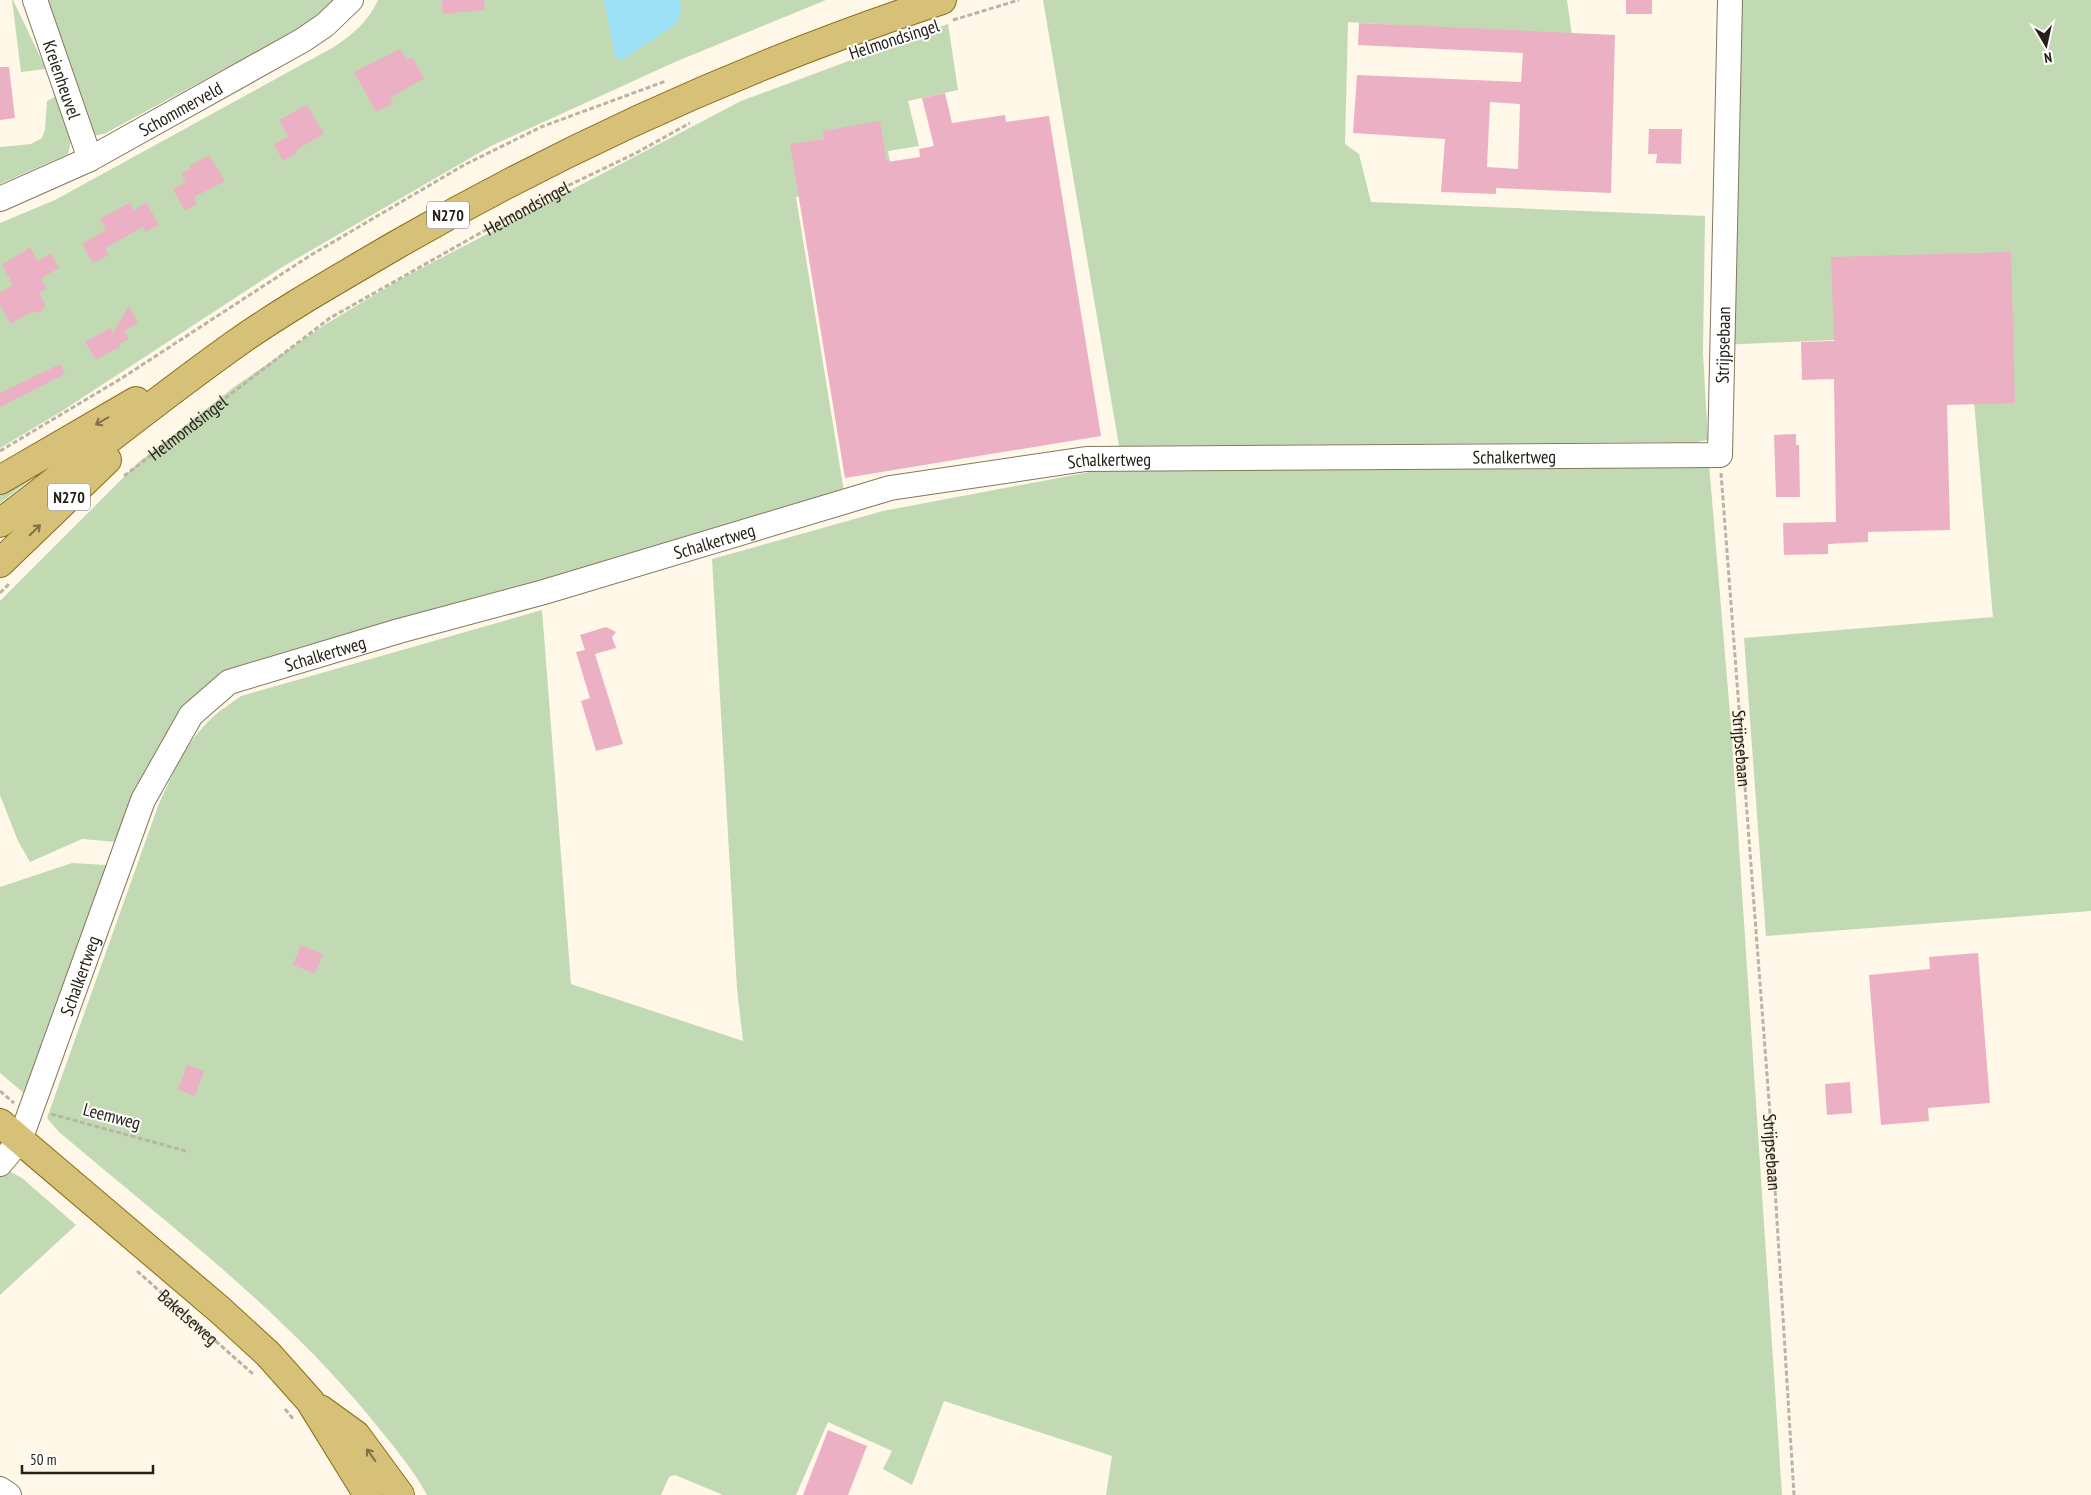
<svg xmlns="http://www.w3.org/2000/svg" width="2091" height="1495" viewBox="0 0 2091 1495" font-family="'PT Sans Narrow',sans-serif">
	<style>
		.green { fill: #c2dab4 }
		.water { fill: #9be0f5 }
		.building { fill: #ecb0c4; fill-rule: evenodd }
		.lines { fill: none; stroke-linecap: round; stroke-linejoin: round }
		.minor-casing { stroke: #837860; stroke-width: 26 }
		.major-casing { stroke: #886d1a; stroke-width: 30 }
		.path { stroke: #bbb4a6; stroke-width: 3; stroke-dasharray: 5 2.5; stroke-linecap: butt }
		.minor { stroke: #fff; stroke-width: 24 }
		.major { stroke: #d7c077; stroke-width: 28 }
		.oneway { stroke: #7e7047 }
		.labels { text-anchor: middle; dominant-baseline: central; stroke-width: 4; stroke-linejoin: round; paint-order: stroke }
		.shield { fill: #fff; stroke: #67645d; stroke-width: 1 }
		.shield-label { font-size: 16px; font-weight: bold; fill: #262117 }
		.street-label { font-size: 18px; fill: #262117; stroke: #fff }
	</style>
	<rect width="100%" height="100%" fill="#fff7e7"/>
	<path class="green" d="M 12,0 L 13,0 L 46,69 L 21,72 Z
		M 41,0 L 336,0 L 302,27 L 104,134 L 92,136 Z
		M 378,0 L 826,0 L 675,62 L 491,146 L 284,266 L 62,411 L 0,448 L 0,223 L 55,200 L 334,47 C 353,34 368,22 378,0 Z
		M 1043,0 L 1567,0 L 1572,36 L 1348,22 L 1345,144 L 1359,154 L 1371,202 L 1705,216 L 1703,353 L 1708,440 L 1696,442 L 1119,446 Z
		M 1732,0 L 2091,0 L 2091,911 L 1766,936 L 1744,638 L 1993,617 L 1968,334 L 1721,345 Z
		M 948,24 L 958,90 L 908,101 L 919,146 L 888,151 L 894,182 L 796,197 L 844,492 L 209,684 L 184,706 L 116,842 L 82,839 L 30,862 L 18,841 L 0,795 L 0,601 L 139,462 L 234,387 L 326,324 L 401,279 L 741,101 Z
		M 60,94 L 71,141 L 68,154 L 0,184 L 0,147 L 31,144 L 42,138 L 45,129 L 47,101 Z
		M 94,431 L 0,503 L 0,487 Z
		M 1709,464 L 1731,726 L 1782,1495 L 1106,1495 L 1112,1456 L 944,1401 L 912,1485 L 883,1469 L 892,1451 L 828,1422 L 796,1495 L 723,1495 L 675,1475 L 669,1477 L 661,1495 L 427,1495 C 412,1467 389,1441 369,1416 C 281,1309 165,1222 59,1132 L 47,1118 L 158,806 C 172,775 187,740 213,717 C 221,709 232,703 241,696 L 542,610 L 571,984 L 743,1041 L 737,989 L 712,559 L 883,511 L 1090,472 L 1172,468 Z
		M 72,863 L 106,865 L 26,1095 L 0,1073 L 0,887 Z
		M 7,1170 L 22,1178 L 76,1225 L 0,1295 L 0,1173 Z"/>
	<path class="water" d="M 604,0 L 680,0 L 681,9 L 677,23 L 621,61 L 615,57 Z"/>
	<path class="building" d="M 442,0 L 484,0 L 485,10 L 443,14 Z
		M 1626,0 L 1652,0 L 1652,14 L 1626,14 Z
		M 1359,23 L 1615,35 L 1611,193 L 1496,188 L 1496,194 L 1441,192 L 1445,139 L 1353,133 L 1357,75 L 1521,82 L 1523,53 L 1358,45 ZM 1490,102 L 1520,104 L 1518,169 L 1487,167 Z
		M 400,49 L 407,60 L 412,57 L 424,78 L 390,98 L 393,103 L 376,112 L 354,72 Z
		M 0,67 L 9,67 L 15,118 L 0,120 Z
		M 945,93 L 952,123 L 1005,115 L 1006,122 L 1049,116 L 1101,436 L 845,478 L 790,144 L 824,139 L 823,131 L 880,121 L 887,162 L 920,157 L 919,149 L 934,146 L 922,98 Z
		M 307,105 L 324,134 L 296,150 L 298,152 L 283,161 L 274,144 L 288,137 L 279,120 Z
		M 1649,129 L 1682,129 L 1681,164 L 1656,163 L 1657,154 L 1648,154 Z
		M 209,155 L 225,181 L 194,197 L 197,204 L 185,211 L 173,189 L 186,182 L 181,174 L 191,168 L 189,166 Z
		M 130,202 L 134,211 L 146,202 L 159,225 L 146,232 L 143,227 L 105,248 L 109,255 L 93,263 L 82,244 L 106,230 L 100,219 Z
		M 30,247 L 38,261 L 51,253 L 59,268 L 41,278 L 47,288 L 39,293 L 45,304 L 43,310 L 38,313 L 33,311 L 10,324 L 0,305 L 0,292 L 13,285 L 2,265 Z
		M 2011,252 L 2015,403 L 1947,405 L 1950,530 L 1868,532 L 1868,542 L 1828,544 L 1828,554 L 1784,555 L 1783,523 L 1836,522 L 1834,379 L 1802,380 L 1801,342 L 1834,341 L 1831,257 Z
		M 129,306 L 138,323 L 124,331 L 129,339 L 119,344 L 121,346 L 96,360 L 85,342 L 110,328 L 113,333 Z
		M 60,364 L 65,374 L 0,407 L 0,393 Z
		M 1796,434 L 1796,445 L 1799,445 L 1800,497 L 1776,497 L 1774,435 Z
		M 606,627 L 616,632 L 612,637 L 616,648 L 595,654 L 623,744 L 596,751 L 581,701 L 590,698 L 576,652 L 585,650 L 580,635 Z
		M 301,945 L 323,954 L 315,974 L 293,965 Z
		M 1978,953 L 1990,1103 L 1928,1108 L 1929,1121 L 1881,1125 L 1869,975 L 1930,969 L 1929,957 Z
		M 187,1065 L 204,1071 L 195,1096 L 178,1090 Z
		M 1850,1082 L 1852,1113 L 1827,1115 L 1825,1084 Z
		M 828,1430 L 867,1446 L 848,1495 L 803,1495 Z"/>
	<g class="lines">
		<defs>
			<g id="minor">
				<path id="s4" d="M 35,0 L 90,159"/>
				<path id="s5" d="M 0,199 L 90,159 L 303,40 L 325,25 L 351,0"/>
				<path id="s6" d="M 0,1164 L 20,1140 L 143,800 L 191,715 L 229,682 L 399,631 L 544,592 L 890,488 L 1086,459 L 1720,455 L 1730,0"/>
				<path d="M 0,1489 L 9,1495"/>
			</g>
			<path id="major" d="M 0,480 L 136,401
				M 0,523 C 78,464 154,402 234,345 C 286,308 342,277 396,245 C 570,145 751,63 942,0
				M 0,563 L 107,460
				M 0,1123 L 220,1310 L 268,1354 L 310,1401 L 368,1495
				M 320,1409 L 356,1435 L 400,1495"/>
		</defs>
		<use href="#minor" class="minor-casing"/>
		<use href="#major" class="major-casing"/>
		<g class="path">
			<path d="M 953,20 L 1019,0"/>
			<path d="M 0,451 L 122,378 L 311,255 L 464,165 L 541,127 L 666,81"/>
			<path id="s1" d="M 1721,473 L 1772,1140 L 1794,1495"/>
			<path id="s2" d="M 124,476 L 330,318 L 482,232 L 557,191 L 636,153 L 690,123"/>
			<path d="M 0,593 L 10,583"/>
			<path d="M 0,1091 L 14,1103"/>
			<path d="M 51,1114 L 186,1151"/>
			<path id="s3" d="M 137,1271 L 254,1375"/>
			<path d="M 285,1409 L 294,1420"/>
		</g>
		<use href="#minor" class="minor"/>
		<use href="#major" class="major"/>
	</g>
	<defs><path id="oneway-shaft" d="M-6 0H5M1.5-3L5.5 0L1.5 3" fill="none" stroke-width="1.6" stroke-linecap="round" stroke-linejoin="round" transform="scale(1.25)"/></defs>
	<g class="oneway">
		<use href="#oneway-shaft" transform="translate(102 421) rotate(150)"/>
		<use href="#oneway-shaft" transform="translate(35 530) rotate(-44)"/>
		<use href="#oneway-shaft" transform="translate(371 1455) rotate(-126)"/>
	</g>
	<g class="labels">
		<g class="shield">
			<rect x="427" y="201.5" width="42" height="27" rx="4"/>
			<rect x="48" y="483.5" width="42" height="27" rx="4"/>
		</g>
		<g class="shield-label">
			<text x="448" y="215">N270</text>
			<text x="69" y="497">N270</text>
		</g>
		<g class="street-label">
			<text transform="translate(894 39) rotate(-18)">Helmondsingel</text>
			<text stroke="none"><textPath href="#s4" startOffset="84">Kreienheuvel</textPath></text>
			<text stroke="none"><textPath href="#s5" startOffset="202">Schommerveld</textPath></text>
			<text stroke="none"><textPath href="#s2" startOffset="485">Helmondsingel</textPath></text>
			<text stroke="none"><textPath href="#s6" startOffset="2172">Strijpsebaan</textPath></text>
			<text stroke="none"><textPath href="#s2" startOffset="80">Helmondsingel</textPath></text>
			<text stroke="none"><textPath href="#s6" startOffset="1856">Schalkertweg</textPath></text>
			<text stroke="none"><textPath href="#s6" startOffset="1451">Schalkertweg</textPath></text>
			<text stroke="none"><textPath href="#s6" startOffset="1046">Schalkertweg</textPath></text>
			<text stroke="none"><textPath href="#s6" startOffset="641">Schalkertweg</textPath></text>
			<text stroke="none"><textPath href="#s1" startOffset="276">Strijpsebaan</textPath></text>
			<text stroke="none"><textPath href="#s6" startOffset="206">Schalkertweg</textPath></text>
			<text transform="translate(112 1116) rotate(15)">Leemweg</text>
			<text stroke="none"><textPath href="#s1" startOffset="681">Strijpsebaan</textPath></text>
			<text stroke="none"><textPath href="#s3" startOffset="69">Bakelseweg</textPath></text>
		</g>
	</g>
	<g transform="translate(2046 45) rotate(171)" stroke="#ffffff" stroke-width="4" paint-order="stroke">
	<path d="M0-4L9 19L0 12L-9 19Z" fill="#262117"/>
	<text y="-8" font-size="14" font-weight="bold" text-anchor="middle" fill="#262117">N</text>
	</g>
	<path d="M22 1465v8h131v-8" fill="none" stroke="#262117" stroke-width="2.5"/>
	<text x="30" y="1465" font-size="15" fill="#262117" stroke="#ffffff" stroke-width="4" paint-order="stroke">50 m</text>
</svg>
